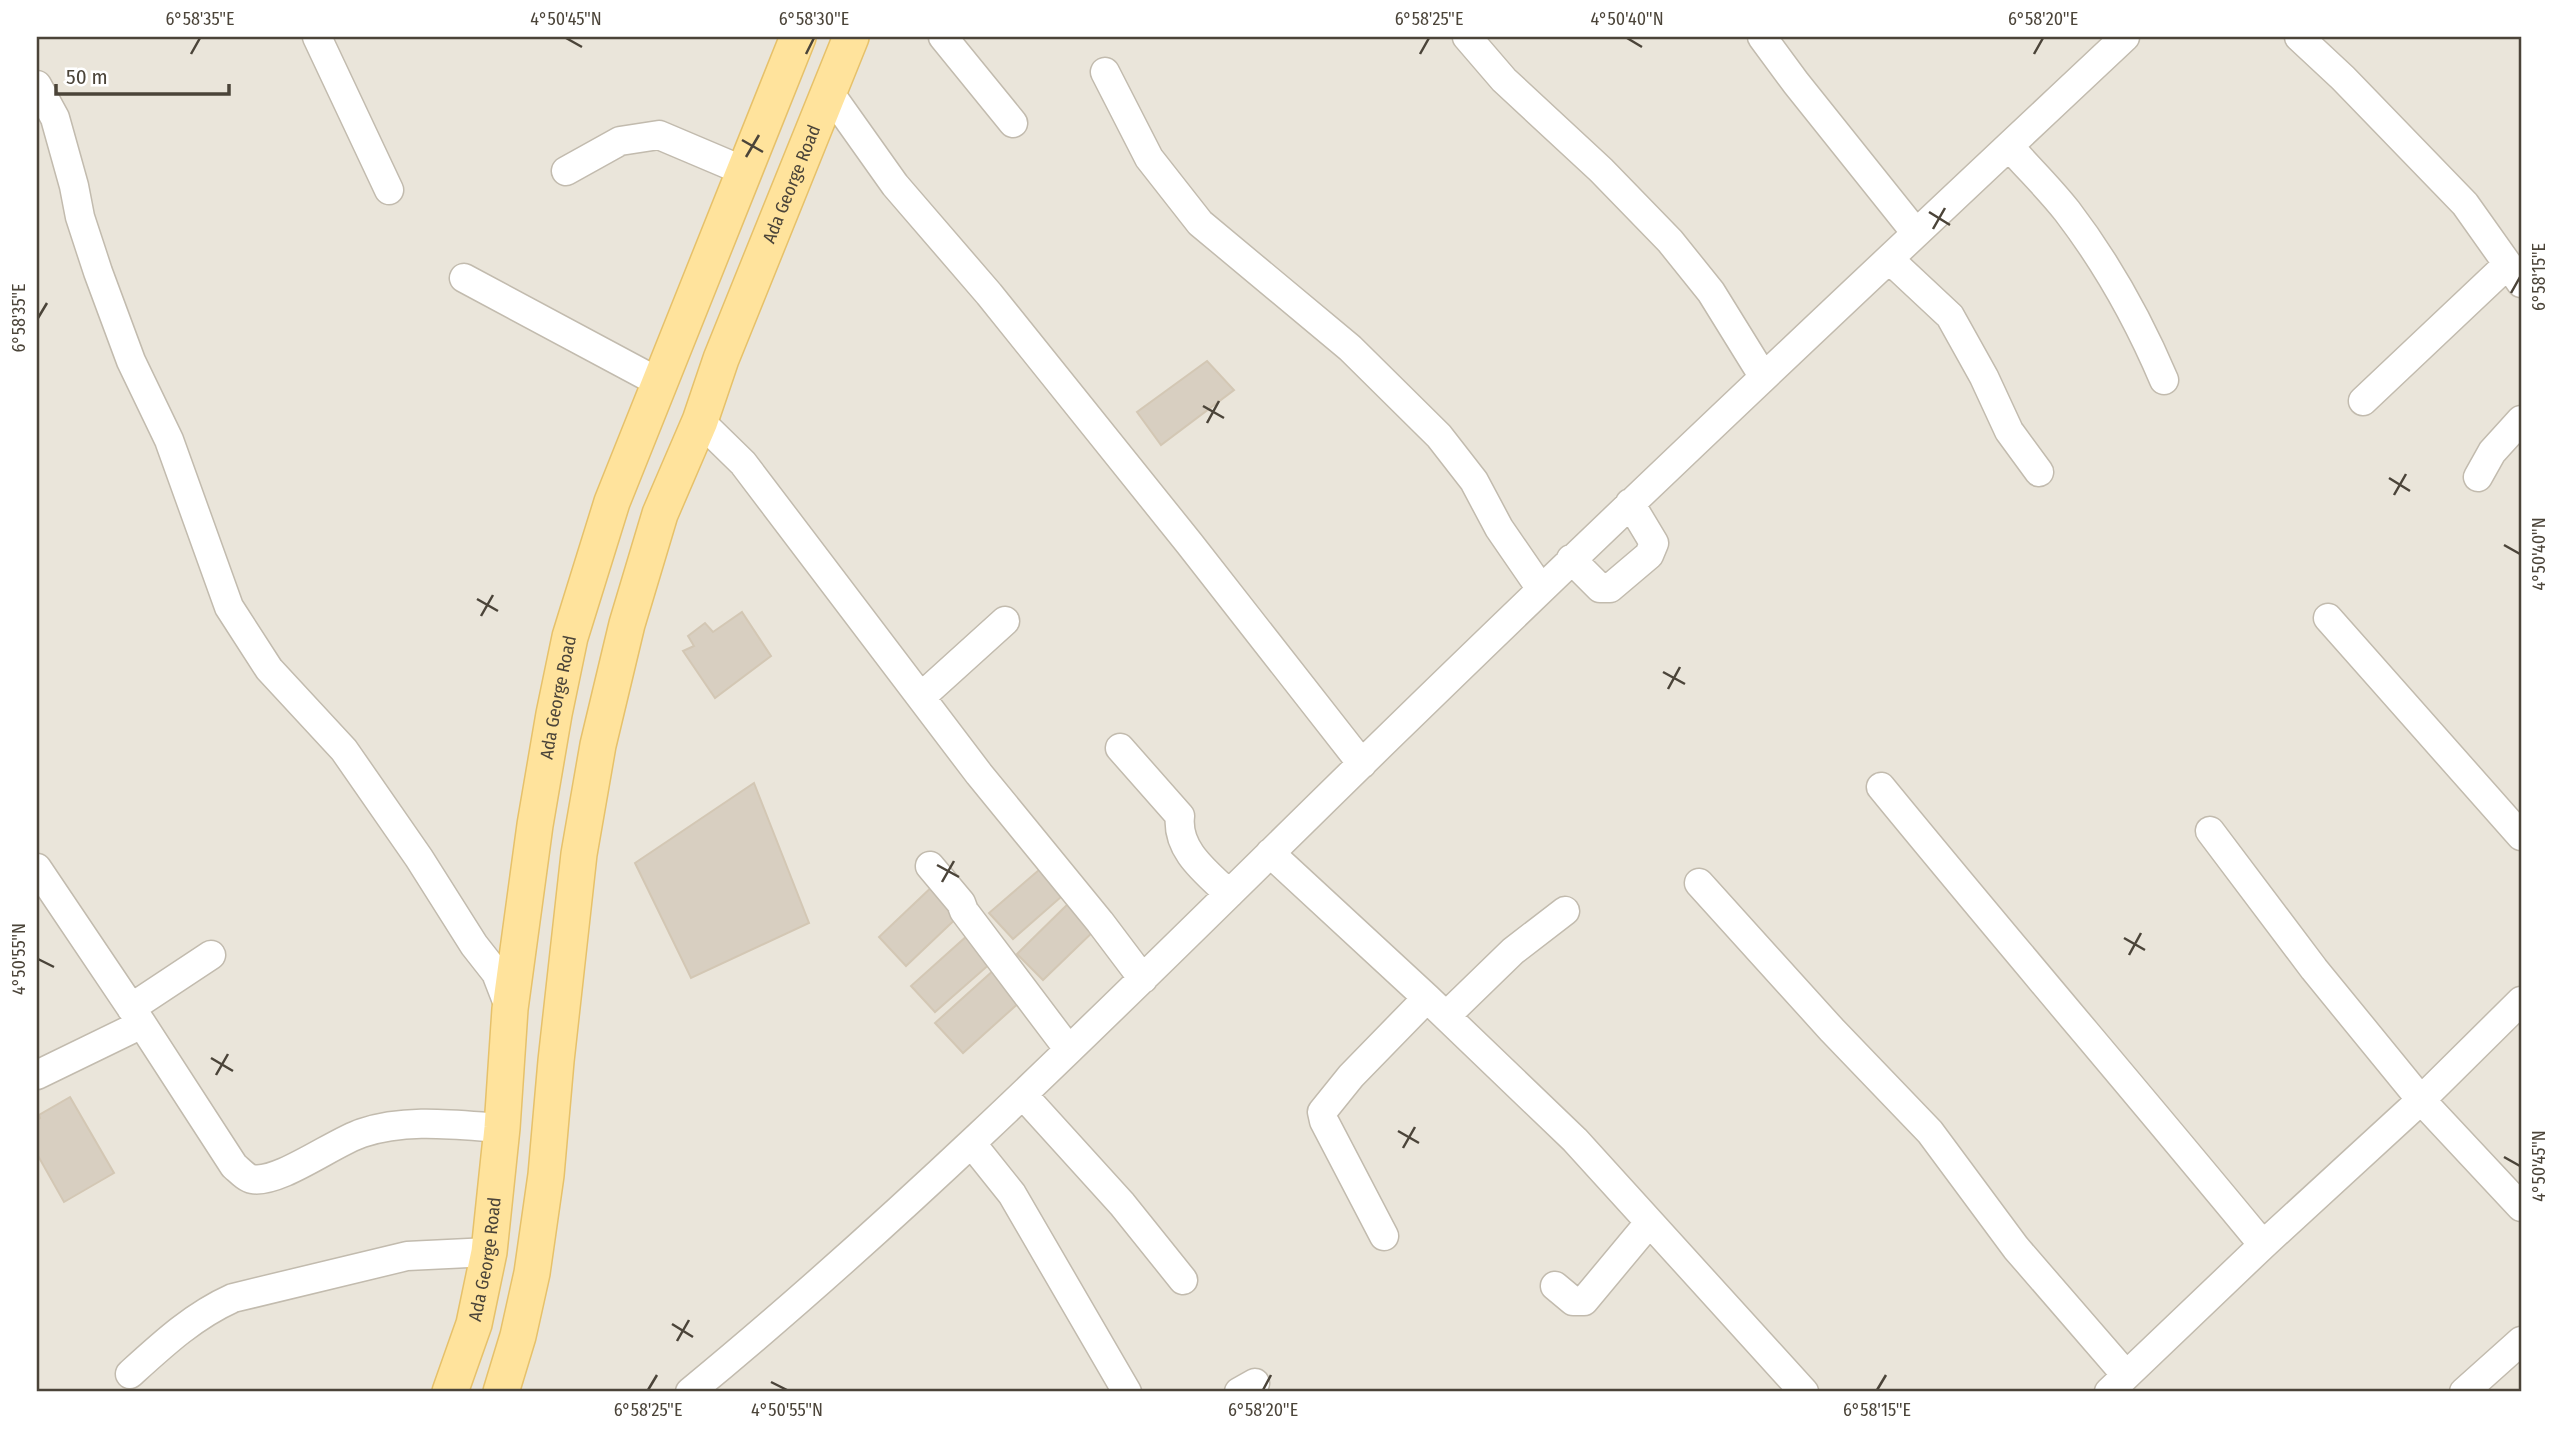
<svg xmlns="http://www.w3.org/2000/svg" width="2558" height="1429" viewBox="0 0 2558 1429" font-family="'Fira Sans Condensed',sans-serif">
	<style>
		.residential { fill: #eae5da }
		.building { fill: #d8cfc1; stroke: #d3c7b4; stroke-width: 2 }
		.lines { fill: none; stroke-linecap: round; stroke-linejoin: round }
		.minor-casing { stroke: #c2bbae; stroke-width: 31 }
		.major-casing { stroke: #e6c16a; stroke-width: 38 }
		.minor { stroke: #fff; stroke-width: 28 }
		.major { stroke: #ffe39c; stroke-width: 35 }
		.ticks { fill: none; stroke: #4b4439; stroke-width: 2.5 }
		.labels { text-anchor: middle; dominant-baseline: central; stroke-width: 6; stroke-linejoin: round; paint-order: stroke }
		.street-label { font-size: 18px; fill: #4b4439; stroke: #fff }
		.neatline { fill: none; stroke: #4b4439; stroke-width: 2.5 }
		.ticks-label { font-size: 18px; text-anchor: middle; fill: #4b4439 }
	</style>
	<rect width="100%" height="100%" fill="#f6f3ec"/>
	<path class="residential" d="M 37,37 L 2521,37 L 2521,1392 L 37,1392 Z"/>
	<path class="building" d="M 1207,361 L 1234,390 L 1161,445 L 1137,412 Z
		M 742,612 L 771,656 L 715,698 L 683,651 L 694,646 L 688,636 L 705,623 L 713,632 Z
		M 754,783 L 809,923 L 691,978 L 635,863 Z
		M 1046,864 L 1069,890 L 1013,939 L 989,913 Z
		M 937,882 L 964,911 L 906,966 L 879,937 Z
		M 1073,899 L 1099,926 L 1043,980 L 1017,954 Z
		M 968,935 L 992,962 L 935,1012 L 911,986 Z
		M 995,969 L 1022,1000 L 963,1053 L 935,1023 Z
		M 70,1097 L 114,1173 L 64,1202 L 37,1154 L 37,1120 L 40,1118 L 39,1115 Z"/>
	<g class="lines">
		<defs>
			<path id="minor" d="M 317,37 L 389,190
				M 943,37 L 1013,123
				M 1467,37 L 1504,80 L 1601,170 L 1670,241 L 1711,292 L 1763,376
				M 1762,37 L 1796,83 L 1916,233
				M 2299,37 L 2343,78 L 2465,204 L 2521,283
				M 1105,72 L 1149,158 L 1200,223 L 1350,348 L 1439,436 L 1474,481 L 1499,528 L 1541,589
				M 37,85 L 55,118 L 74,186 L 80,217 L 98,272 L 131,361 L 169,440 L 229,607 L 269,669 L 344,750 L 419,858 L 474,945 L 496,973 L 510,1009
				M 829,92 L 895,185 L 989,294 L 1189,543 L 1362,764
				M 2009,146 C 2028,168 2049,188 2067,211 C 2106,262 2139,321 2164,380
				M 566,171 L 620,141 L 659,135 L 744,171
				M 1889,259 L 1950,316 L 1984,377 L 2009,431 L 2039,472
				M 464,278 L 660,383
				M 2363,401 L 2507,265
				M 700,421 L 743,463 L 979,774 L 1100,922 L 1143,979
				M 2478,477 L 2492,452 L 2521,420
				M 1571,559 L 1600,588 L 1610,588 L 1649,555 L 1654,543 L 1630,503
				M 2328,618 L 2521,836
				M 921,697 L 1005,621
				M 1120,748 L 1180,816 C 1176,850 1206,872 1229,894
				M 1881,787 C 2007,941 2137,1092 2263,1245
				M 2210,831 L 2314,969 L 2421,1100 L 2521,1001
				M 1270,853 L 1427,998 L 1575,1140 L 1804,1392
				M 930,866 L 961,903 L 964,911 L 1069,1050
				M 37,868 L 142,1024 L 234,1166 C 239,1170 246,1178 252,1179 C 279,1184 334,1142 362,1133 C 407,1118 456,1125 502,1128
				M 1699,883 L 1832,1030 L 1930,1132 L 2016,1248 L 2126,1375
				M 131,1008 L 211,955
				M 1446,1016 L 1513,951 L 1565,911
				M 37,1075 L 142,1024
				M 1023,1095 L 1122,1204 L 1183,1280
				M 972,1144 L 1012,1194 L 1127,1392
				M 1384,1236 L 1324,1121 L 1322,1112 L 1351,1076 L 1427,998
				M 1555,1286 L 1573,1301 L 1584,1301 L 1649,1223
				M 130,1374 C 163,1344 193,1316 233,1298 L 407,1256 L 489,1252
				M 690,1392 C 938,1188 1162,958 1392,734 C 1633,499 1879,268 2125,37
				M 1239,1392 L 1255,1383
				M 2109,1392 L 2263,1245 L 2421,1100 L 2521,1207
				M 2464,1392 L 2521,1341"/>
			<g id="major">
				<path id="s1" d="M 450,1392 L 474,1324 L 489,1252 L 502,1128 L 510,1009 L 535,825 L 554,714 L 570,637 L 612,502 L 798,37"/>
				<path id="s2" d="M 501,1392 L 518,1336 L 532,1273 L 546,1175 L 556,1061 L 579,854 L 598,745 L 627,624 L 660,514 L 700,421 L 721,359 L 851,37"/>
			</g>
		</defs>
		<use href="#minor" class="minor-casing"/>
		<use href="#major" class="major-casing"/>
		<use href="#minor" class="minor"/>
		<use href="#major" class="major"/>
	</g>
	<path class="ticks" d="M 566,38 L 582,47M 1627,38 L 1642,47M 191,54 L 200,38M 806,54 L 814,38M 1420,54 L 1429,38M 2034,54 L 2043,38M 742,140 L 763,152M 746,157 L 759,135M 1929,212 L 1950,225M 1933,229 L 1945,208M 2511,293 L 2520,277M 38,318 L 47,303M 1203,406 L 1224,418M 1207,423 L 1219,401M 2389,478 L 2410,491M 2394,495 L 2406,474M 2504,545 L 2520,554M 477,599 L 498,611M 481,616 L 493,595M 1663,672 L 1685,684M 1668,689 L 1680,667M 937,865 L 959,877M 942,882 L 954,861M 2124,938 L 2145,950M 2129,955 L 2141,933M 38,959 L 54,967M 211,1058 L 233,1071M 216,1075 L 228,1054M 1398,1131 L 1419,1143M 1403,1148 L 1415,1127M 2504,1157 L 2520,1166M 672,1324 L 693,1337M 677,1341 L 689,1320M 771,1382 L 787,1390M 648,1390 L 657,1375M 1263,1390 L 1271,1375M 1877,1390 L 1886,1375"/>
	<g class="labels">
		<g class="street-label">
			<text stroke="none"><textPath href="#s2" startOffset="1250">Ada George Road</textPath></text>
			<text stroke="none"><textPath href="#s1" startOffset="705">Ada George Road</textPath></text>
			<text stroke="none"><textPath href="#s1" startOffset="138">Ada George Road</textPath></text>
		</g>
	</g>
	<rect width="2558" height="1429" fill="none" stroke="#ffffff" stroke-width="77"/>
	<path d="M56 84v10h173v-10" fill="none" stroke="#4b4439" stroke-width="3.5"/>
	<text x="66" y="84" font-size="21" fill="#4b4439" stroke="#ffffff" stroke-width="5" paint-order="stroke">50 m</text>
	<rect x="38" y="38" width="2482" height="1352" class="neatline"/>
	<g class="ticks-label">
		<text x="200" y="25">6°58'35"E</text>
		<text x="566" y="25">4°50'45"N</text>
		<text x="814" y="25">6°58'30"E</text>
		<text x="1429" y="25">6°58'25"E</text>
		<text x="1627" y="25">4°50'40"N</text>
		<text x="2043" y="25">6°58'20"E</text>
		<text transform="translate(2539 277) rotate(-90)" y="6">6°58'15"E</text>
		<text transform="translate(19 318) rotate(-90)" y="6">6°58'35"E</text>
		<text transform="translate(2539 554) rotate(-90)" y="6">4°50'40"N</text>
		<text transform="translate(19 959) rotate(-90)" y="6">4°50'55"N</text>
		<text transform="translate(2539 1166) rotate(-90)" y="6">4°50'45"N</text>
		<text x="648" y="1416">6°58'25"E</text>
		<text x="787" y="1416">4°50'55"N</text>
		<text x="1263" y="1416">6°58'20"E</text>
		<text x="1877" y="1416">6°58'15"E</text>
	</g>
</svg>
